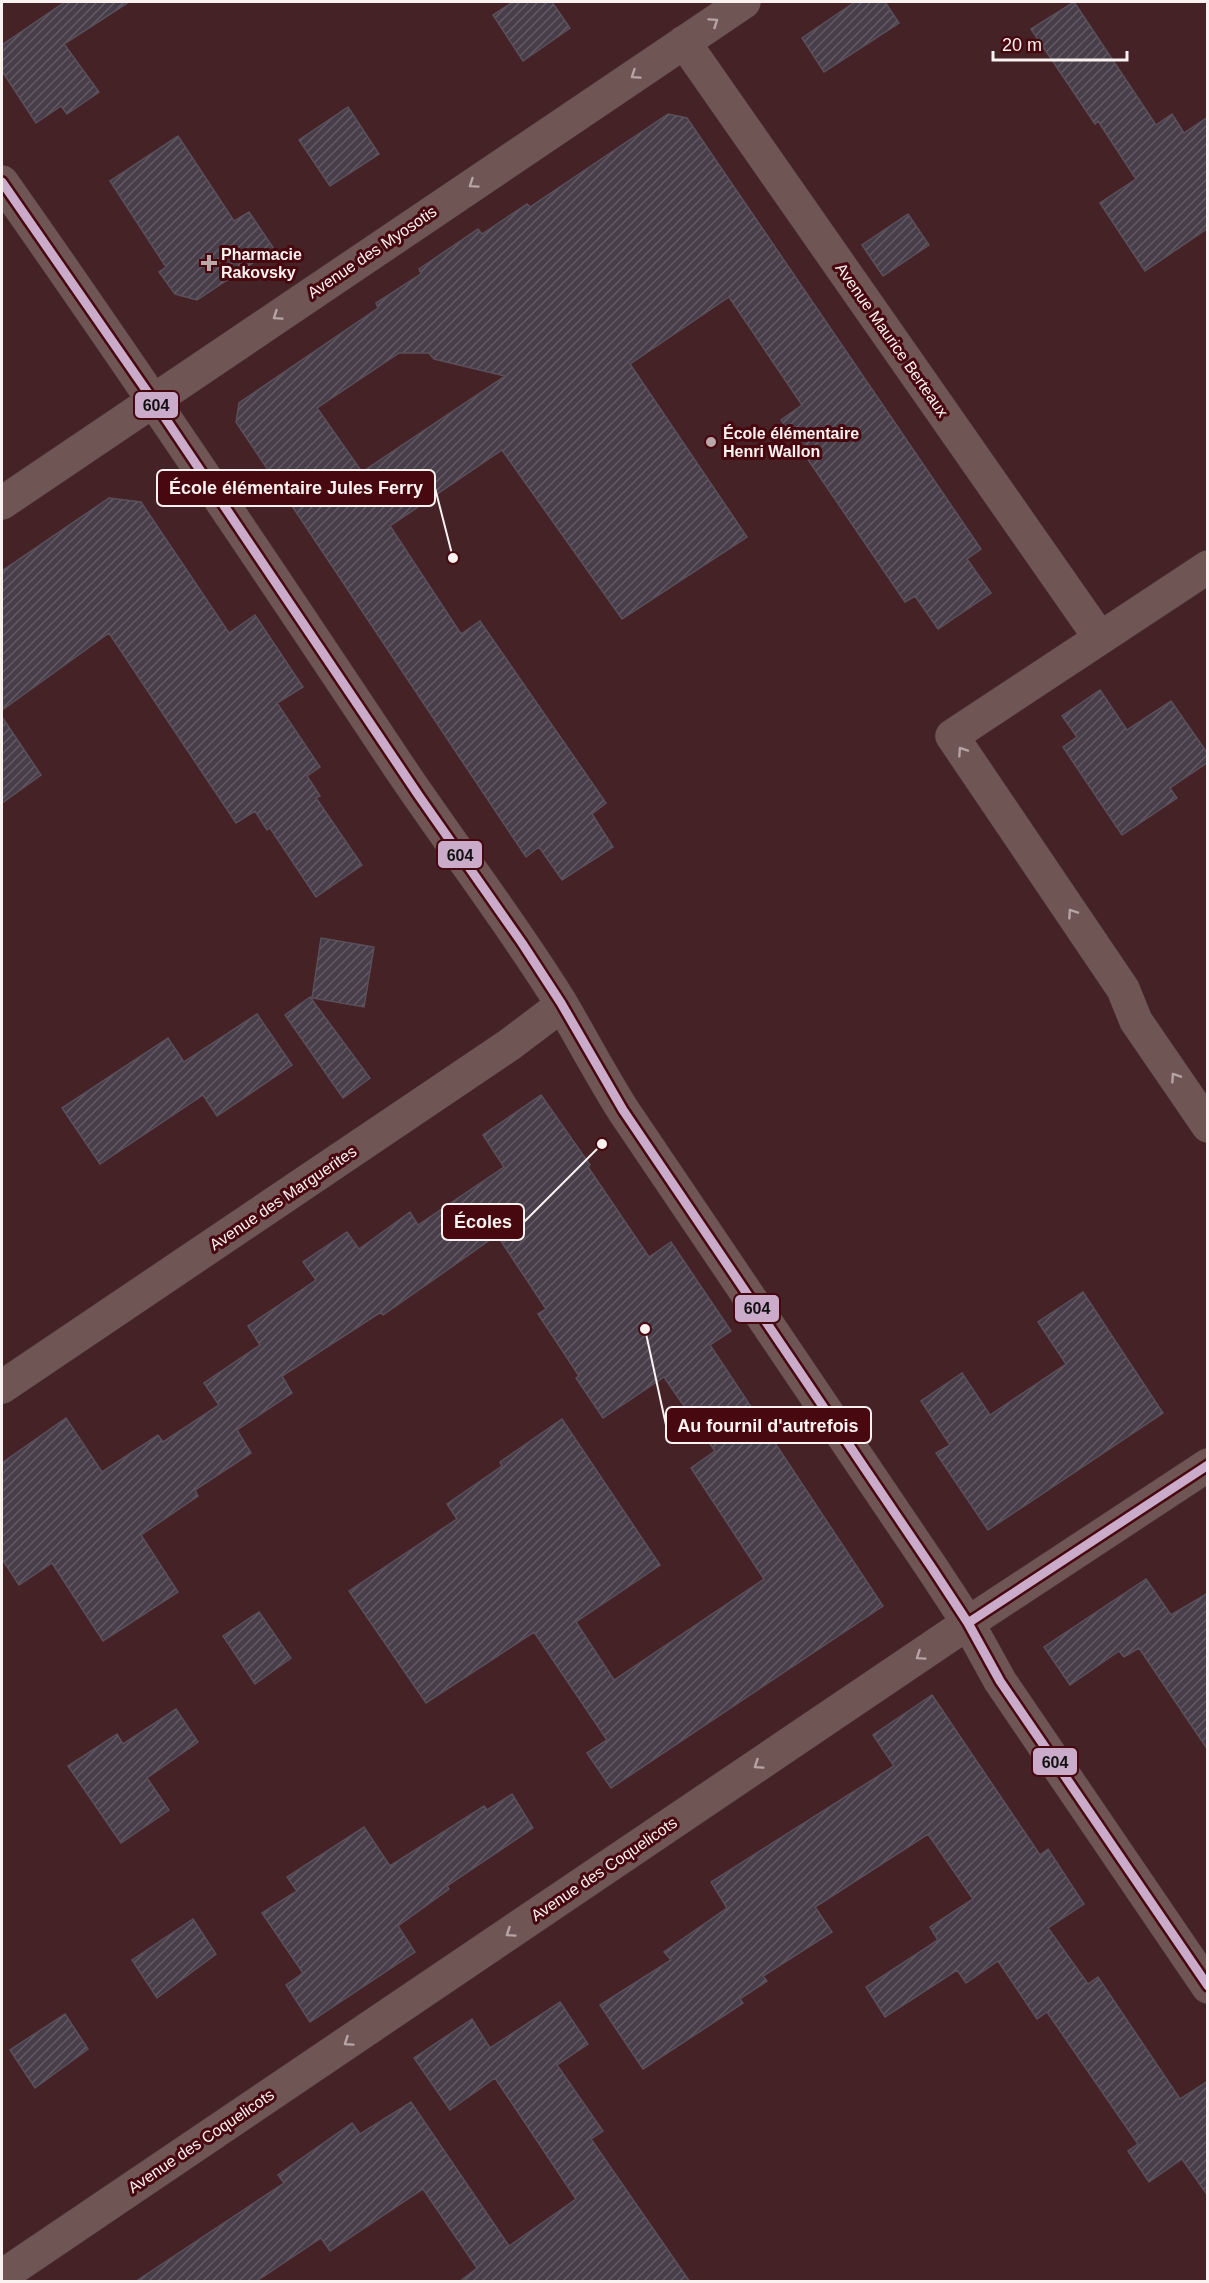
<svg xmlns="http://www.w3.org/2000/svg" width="1209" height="2283" viewBox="0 0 1209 2283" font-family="Helvetica,sans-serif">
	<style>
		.building { fill: url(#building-hatch); stroke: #5a505c; stroke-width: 1.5; fill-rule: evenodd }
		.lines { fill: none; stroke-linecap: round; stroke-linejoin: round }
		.minor-casing { stroke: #513c3d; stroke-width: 34 }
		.minor { stroke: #705555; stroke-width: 33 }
		.bus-1-casing { stroke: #47080f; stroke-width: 14 }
		.bus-1 { stroke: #caabca; stroke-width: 9 }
		.oneway { stroke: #b5a4a3 }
		.poi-dot { fill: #bba9aa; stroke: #47080f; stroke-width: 2 }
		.labels { text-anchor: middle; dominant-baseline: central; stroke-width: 6; stroke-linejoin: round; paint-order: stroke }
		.street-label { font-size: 16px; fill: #faf2f1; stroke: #47080f }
		.poi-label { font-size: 16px; font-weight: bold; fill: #faf2f1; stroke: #47080f; text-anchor: start }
		.leader { fill: none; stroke: #faf2f1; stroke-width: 2 }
		.callout-dot { fill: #faf2f1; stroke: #47080f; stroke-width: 2 }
		.callout { fill: #47080f; stroke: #faf2f1; stroke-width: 2 }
		.callout-label { font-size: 18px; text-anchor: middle; font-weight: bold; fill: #faf2f1 }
		.line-badge { stroke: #47080f; stroke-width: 2 }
		.pale-badge-label { font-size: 16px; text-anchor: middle; font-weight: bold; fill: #111 }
	</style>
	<defs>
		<pattern id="building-hatch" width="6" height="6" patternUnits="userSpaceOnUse" patternTransform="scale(1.5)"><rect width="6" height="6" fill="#483e49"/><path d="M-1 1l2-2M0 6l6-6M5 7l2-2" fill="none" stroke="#635a64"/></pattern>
	</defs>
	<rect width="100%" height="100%" fill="#452225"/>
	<path class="building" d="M 65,2 L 129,2 L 64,44 L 99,92 L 67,114 L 61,106 L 36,123 L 2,71 L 2,45 Z
		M 513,2 L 552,2 L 570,28 L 523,61 L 493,15 Z
		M 855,2 L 885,2 L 899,23 L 824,72 L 802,38 Z
		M 1074,2 L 1156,125 L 1172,114 L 1184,133 L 1208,117 L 1208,228 L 1145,271 L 1100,203 L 1136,179 L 1098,121 L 1095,124 L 1031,29 Z
		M 348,107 L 379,154 L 330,186 L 299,140 Z
		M 668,114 L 687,118 L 981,549 L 967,559 L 991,593 L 938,629 L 915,596 L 905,602 L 781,420 L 802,405 L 729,297 L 630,364 L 747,537 L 622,619 L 502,450 L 390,526 L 461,634 L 480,621 L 606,803 L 592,814 L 613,847 L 562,880 L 539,847 L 526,857 L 236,422 L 239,403 L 378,308 L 376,303 L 421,274 L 419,269 L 478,229 L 482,234 L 527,204 L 530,207 ZM 399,353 L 429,353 L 434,359 L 505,376 L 362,472 L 317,408 Z
		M 178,136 L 234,221 L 249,212 L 274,249 L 197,300 L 175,294 L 159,272 L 166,267 L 110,181 Z
		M 908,214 L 929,245 L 883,276 L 862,245 Z
		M 109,498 L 141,502 L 229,633 L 255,615 L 303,687 L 277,703 L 320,767 L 307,776 L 320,796 L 316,798 L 362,865 L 316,897 L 270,828 L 267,830 L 255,811 L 236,823 L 109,633 L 2,710 L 2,571 Z
		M 1100,690 L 1127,730 L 1171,701 L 1208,754 L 1208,762 L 1170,788 L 1177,798 L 1122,835 L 1063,747 L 1077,737 L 1062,716 Z
		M 2,717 L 41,775 L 2,803 Z
		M 321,938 L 374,947 L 364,1007 L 312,998 Z
		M 310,997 L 370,1078 L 343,1098 L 285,1015 Z
		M 257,1014 L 292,1065 L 217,1116 L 203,1095 L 100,1164 L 62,1108 L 168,1038 L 184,1062 Z
		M 541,1095 L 590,1165 L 588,1167 L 649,1257 L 671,1242 L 731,1331 L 710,1345 L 883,1606 L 611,1788 L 587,1753 L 607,1740 L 534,1632 L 426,1703 L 349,1591 L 457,1519 L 447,1504 L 502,1466 L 500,1462 L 562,1419 L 660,1565 L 576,1622 L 614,1680 L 764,1579 L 691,1468 L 715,1451 L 664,1377 L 603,1418 L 576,1378 L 579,1376 L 538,1314 L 546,1309 L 497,1235 L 383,1315 L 381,1312 L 282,1376 L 292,1393 L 237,1430 L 251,1453 L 195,1490 L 198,1496 L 141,1535 L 178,1592 L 103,1641 L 52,1563 L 19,1585 L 2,1559 L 2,1463 L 66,1418 L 102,1472 L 158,1435 L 163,1442 L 219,1405 L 204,1383 L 260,1345 L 248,1326 L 316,1280 L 303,1262 L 347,1232 L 359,1249 L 410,1212 L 418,1225 L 504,1167 L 483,1135 Z
		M 1083,1292 L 1163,1413 L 988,1530 L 936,1453 L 950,1445 L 921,1401 L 962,1373 L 990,1415 L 1066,1364 L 1038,1322 Z
		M 1146,1579 L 1171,1615 L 1208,1593 L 1208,1750 L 1139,1648 L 1124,1657 L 1119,1651 L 1070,1685 L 1044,1647 Z
		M 259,1612 L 291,1658 L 255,1684 L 223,1636 Z
		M 932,1695 L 1040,1855 L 1048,1849 L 1084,1904 L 1048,1928 L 1088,1984 L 1098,1977 L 1180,2099 L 1208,2081 L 1208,2196 L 1182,2159 L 1149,2182 L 1128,2151 L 1138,2144 L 1047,2012 L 1037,2019 L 998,1961 L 966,1983 L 957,1970 L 885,2017 L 866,1987 L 938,1940 L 930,1927 L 973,1899 L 928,1834 L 815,1907 L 832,1932 L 763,1976 L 767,1981 L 740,1999 L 743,2003 L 643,2069 L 600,2005 L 671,1960 L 664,1952 L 727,1908 L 711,1882 L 894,1766 L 873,1735 Z
		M 176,1709 L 198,1742 L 147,1778 L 169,1810 L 121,1843 L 68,1766 L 117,1734 L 123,1744 Z
		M 512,1794 L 533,1828 L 447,1886 L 449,1889 L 398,1926 L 415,1952 L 310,2022 L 286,1985 L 303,1973 L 262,1913 L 297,1891 L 287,1877 L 364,1827 L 390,1866 L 484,1806 L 487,1810 Z
		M 193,1919 L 216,1954 L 157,1998 L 132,1960 Z
		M 560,2002 L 588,2044 L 557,2065 L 603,2131 L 591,2139 L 690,2282 L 459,2282 L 477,2268 L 423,2189 L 330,2251 L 321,2238 L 255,2282 L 135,2282 L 284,2183 L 278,2175 L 352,2123 L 360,2134 L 411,2102 L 509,2246 L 576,2199 L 495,2078 L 450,2110 L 414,2058 L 472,2019 L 490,2048 Z
		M 65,2014 L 88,2049 L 35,2088 L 10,2050 Z"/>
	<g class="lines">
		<defs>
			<path id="minor" d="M 684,42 L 1100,638
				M 2,182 C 138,375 269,571 399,767 C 452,846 511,922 561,1003 C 582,1039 601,1075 623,1110 L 932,1568 L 968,1623 L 1000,1681 L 1208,1987
				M 2,503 L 744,2
				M 1208,567 L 952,736 L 1123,989 L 1136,1021 L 1208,1126
				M 2,1387 L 509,1045 L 562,1005
				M 2,2276 L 968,1623 L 1208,1465"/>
		</defs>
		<use href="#minor" class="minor-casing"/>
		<use href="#minor" class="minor"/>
		<defs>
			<path id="bus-1" d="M 2,182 L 153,400 L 419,796 L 522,943 L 561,1003 L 623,1110 L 932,1568 L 968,1623 L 1000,1681 L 1208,1986
				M 968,1623 L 1208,1465"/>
		</defs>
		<use href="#bus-1" class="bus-1-casing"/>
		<use href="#bus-1" class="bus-1"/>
	</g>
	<defs><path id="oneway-chevron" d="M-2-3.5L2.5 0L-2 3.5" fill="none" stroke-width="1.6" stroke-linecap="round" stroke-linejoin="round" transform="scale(1.5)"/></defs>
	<g class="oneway">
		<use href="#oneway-chevron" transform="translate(714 22) rotate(-34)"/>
		<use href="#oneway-chevron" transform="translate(635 75) rotate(146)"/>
		<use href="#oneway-chevron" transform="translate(473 184) rotate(146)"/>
		<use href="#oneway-chevron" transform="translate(277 316) rotate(146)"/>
		<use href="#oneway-chevron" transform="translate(962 751) rotate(-124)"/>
		<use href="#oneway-chevron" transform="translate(1072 913) rotate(-124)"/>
		<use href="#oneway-chevron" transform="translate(1175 1077) rotate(-124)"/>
		<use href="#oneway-chevron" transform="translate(920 1656) rotate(146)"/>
		<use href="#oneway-chevron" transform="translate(758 1765) rotate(146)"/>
		<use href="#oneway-chevron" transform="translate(510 1933) rotate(146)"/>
		<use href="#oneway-chevron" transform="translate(348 2042) rotate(146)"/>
	</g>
	<g class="poi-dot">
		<path d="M206 254h6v6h6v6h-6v6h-6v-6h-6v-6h6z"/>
		<circle cx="711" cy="442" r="6"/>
	</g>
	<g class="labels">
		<g class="street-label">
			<text transform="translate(372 252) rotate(-34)">Avenue des Myosotis</text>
			<text transform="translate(892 340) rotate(55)">Avenue Maurice Berteaux</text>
			<text transform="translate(283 1198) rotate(-34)">Avenue des Marguerites</text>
			<text transform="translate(604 1869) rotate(-34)">Avenue des Coquelicots</text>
			<text transform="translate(201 2141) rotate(-34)">Avenue des Coquelicots</text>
		</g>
		<g class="poi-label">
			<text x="221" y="254">Pharmacie<tspan x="221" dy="18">Rakovsky</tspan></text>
			<text x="723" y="433">École élémentaire<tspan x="723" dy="18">Henri Wallon</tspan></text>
		</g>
	</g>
	<path class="leader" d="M453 558L435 488M602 1144L524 1222M645 1329L666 1425"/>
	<g class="callout-dot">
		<circle cx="453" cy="558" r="6"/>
		<circle cx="602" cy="1144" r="6"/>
		<circle cx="645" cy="1329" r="6"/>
	</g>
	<g class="callout">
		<rect x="157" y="470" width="278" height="36" rx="6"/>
		<rect x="442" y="1204" width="82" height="36" rx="6"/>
		<rect x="666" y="1407" width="205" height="36" rx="6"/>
	</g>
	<g class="callout-label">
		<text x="296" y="494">École élémentaire Jules Ferry</text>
		<text x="483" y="1228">Écoles</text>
		<text x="768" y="1432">Au fournil d'autrefois</text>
	</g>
	<g class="line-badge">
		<rect x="134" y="391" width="45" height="28" rx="6" fill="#caabca"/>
		<rect x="437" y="840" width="46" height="29" rx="6" fill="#caabca"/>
		<rect x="734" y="1294" width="46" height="29" rx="6" fill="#caabca"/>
		<rect x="1032" y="1747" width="46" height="29" rx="6" fill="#caabca"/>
	</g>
	<g class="pale-badge-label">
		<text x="156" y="411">604</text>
		<text x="460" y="861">604</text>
		<text x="757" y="1314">604</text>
		<text x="1055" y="1768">604</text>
	</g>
	<rect width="1209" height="2283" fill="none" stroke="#faf2f1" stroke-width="6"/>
	<path d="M993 51v9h134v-9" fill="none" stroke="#faf2f1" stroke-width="3"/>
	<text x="1002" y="51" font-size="18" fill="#faf2f1" stroke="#47080f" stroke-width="4.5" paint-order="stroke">20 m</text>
</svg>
